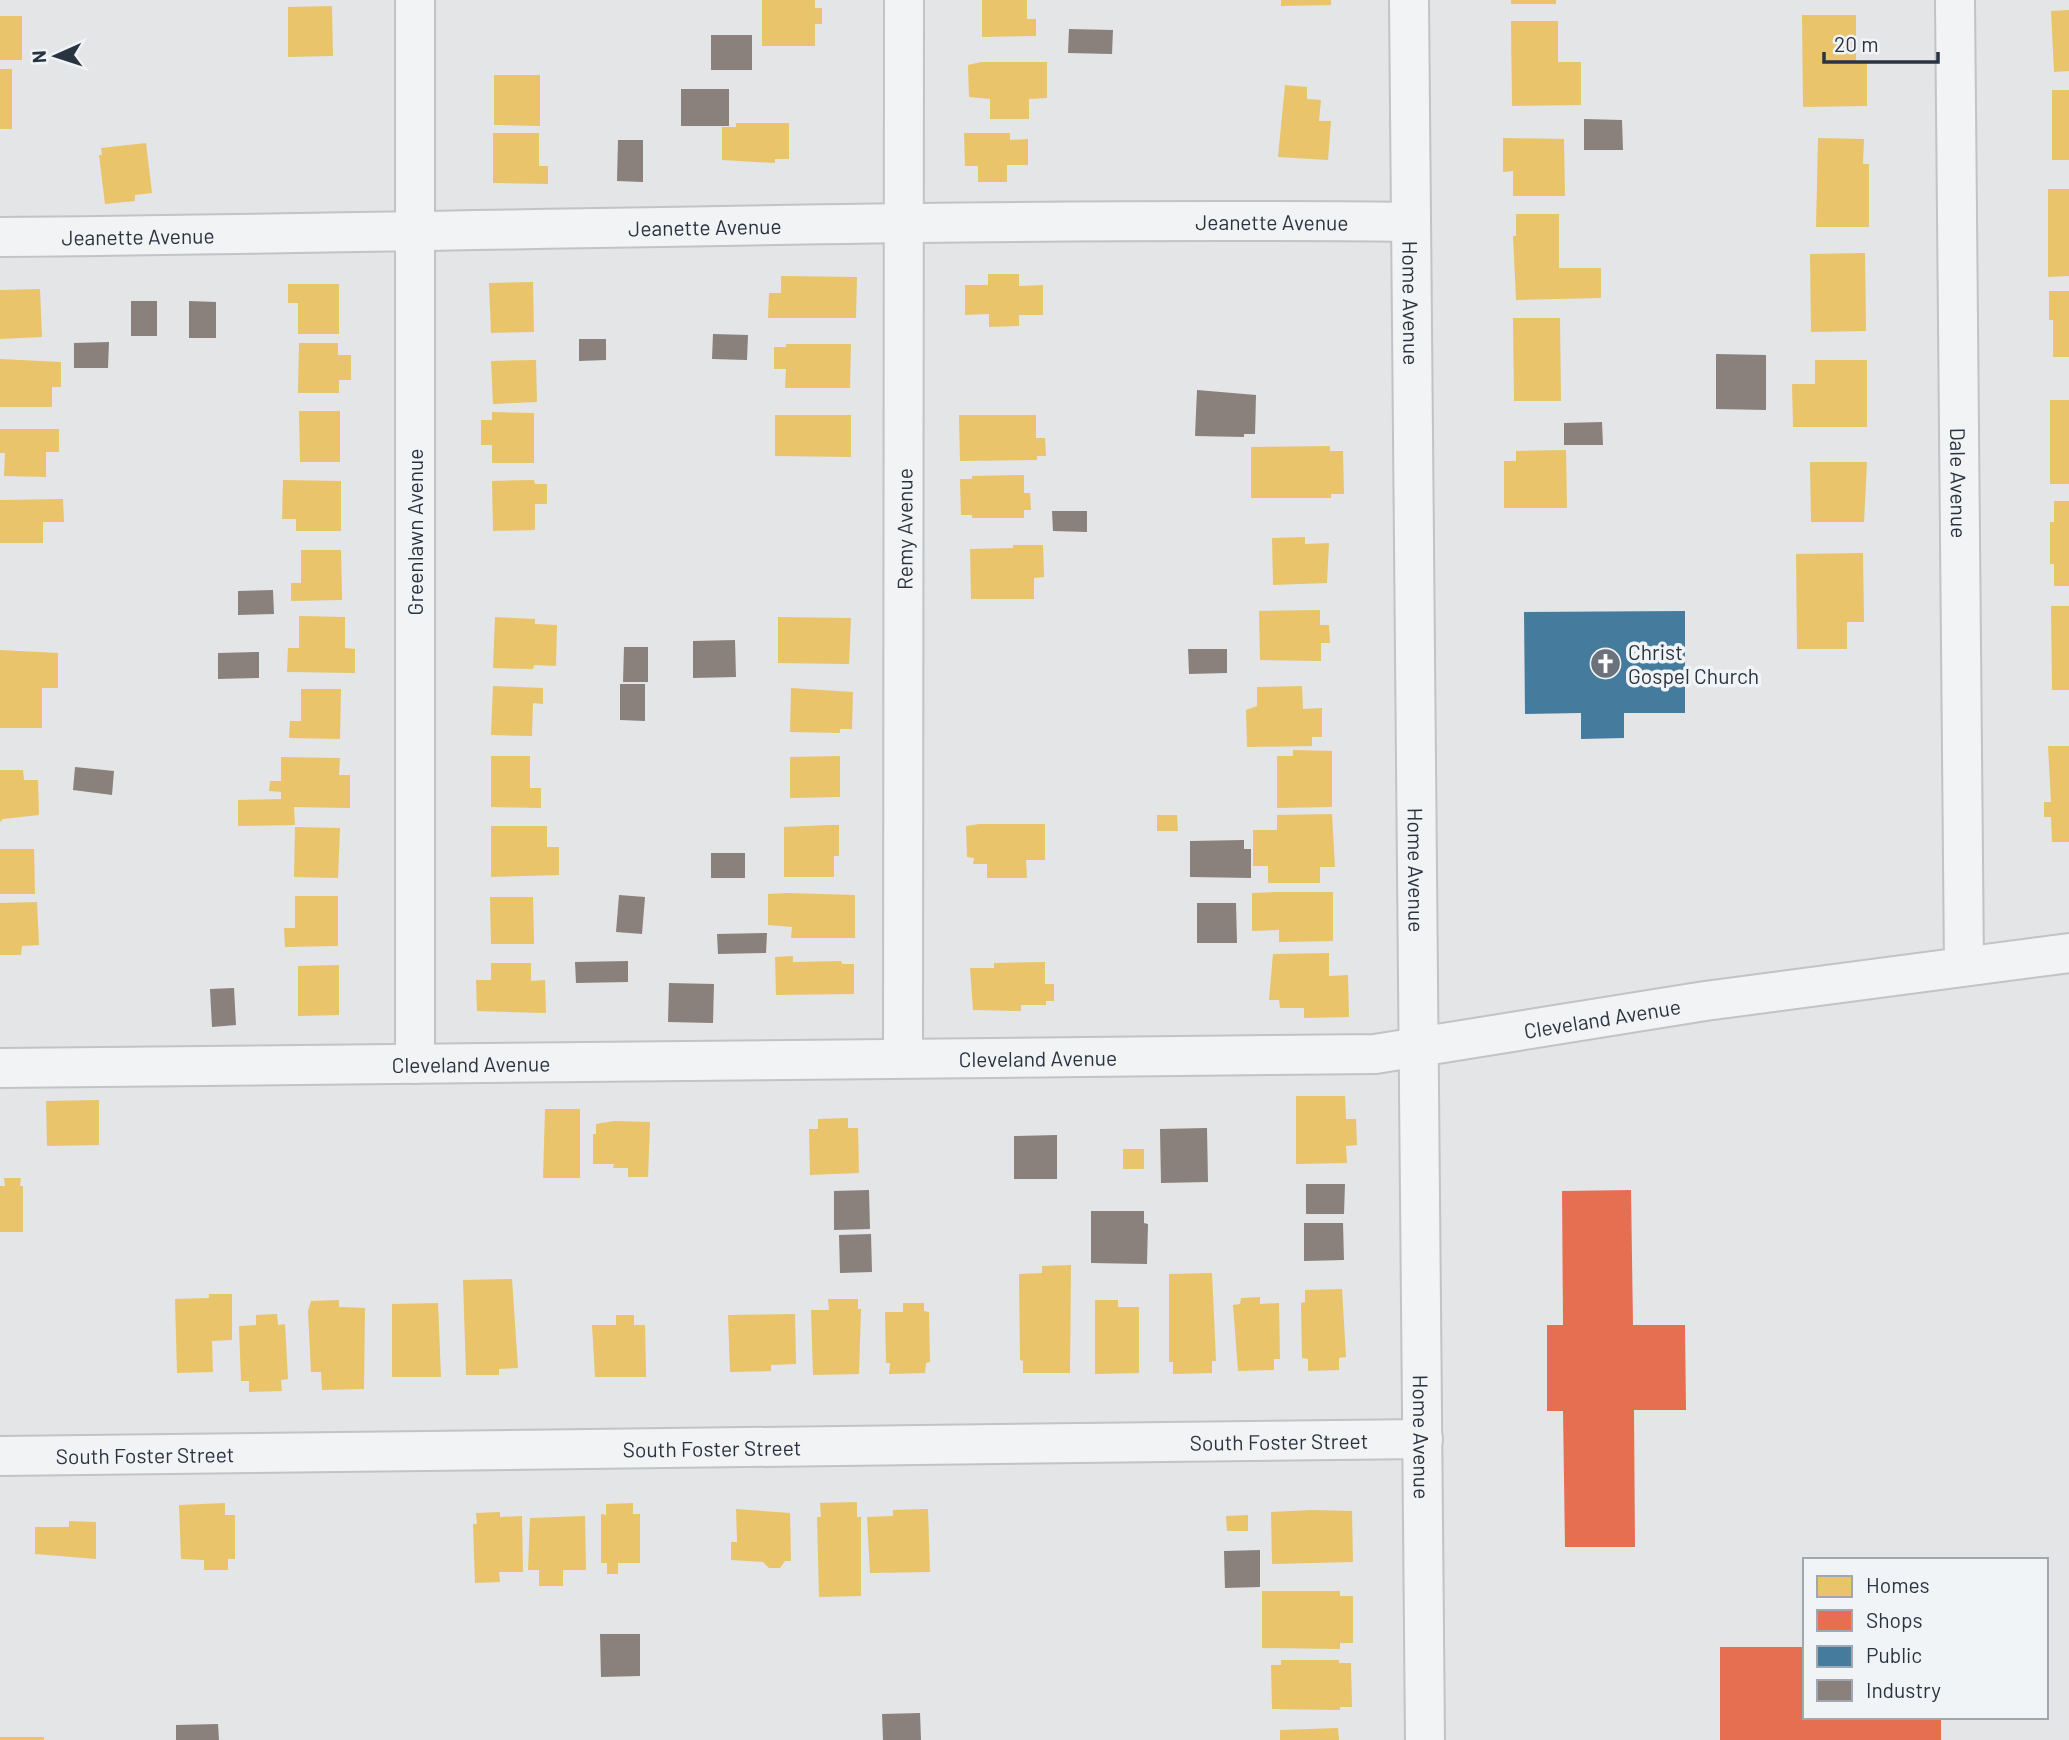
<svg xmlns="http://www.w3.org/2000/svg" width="2069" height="1740" viewBox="0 0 2069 1740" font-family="Barlow,sans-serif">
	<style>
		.homes { fill: #e9c46a }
		.shops { fill: #e76f51 }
		.public { fill: #457b9d }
		.industry { fill: #8a817c }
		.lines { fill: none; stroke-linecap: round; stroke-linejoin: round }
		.minor-casing { stroke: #c1c3c5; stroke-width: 42 }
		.minor { stroke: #f2f3f5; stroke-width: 38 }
		.labels { text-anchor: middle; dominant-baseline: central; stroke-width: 7; stroke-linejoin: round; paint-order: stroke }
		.street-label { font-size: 21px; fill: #2a3441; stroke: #f1f4f7 }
		.poi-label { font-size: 21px; fill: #2a3441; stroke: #f1f4f7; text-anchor: start }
	</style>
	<rect width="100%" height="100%" fill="#e3e5e7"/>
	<path class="homes" d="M 762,0 L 815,0 L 815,8 L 822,8 L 822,24 L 815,24 L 815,46 L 762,46 Z
		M 982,0 L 1027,0 L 1027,19 L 1036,19 L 1036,36 L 982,37 Z
		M 1281,0 L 1331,0 L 1331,5 L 1281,6 Z
		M 1511,0 L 1556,0 L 1556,4 L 1511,4 Z
		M 332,6 L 333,56 L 288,57 L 288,7 Z
		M 2069,10 L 2069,71 L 2054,72 L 2051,11 Z
		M 1802,15 L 1856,15 L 1856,63 L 1867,63 L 1867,106 L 1803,107 Z
		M 0,16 L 22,16 L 22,60 L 0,60 Z
		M 1511,21 L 1558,21 L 1558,62 L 1581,62 L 1581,105 L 1512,106 Z
		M 981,62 L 1047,62 L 1047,98 L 1029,99 L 1029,119 L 990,119 L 990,99 L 969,97 L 968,65 Z
		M 0,69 L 12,69 L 12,129 L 0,129 Z
		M 494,75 L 540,75 L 540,126 L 494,125 Z
		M 1285,85 L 1307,87 L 1307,99 L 1321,100 L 1319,121 L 1331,121 L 1328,160 L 1278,157 Z
		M 2052,90 L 2069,90 L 2069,160 L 2052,160 Z
		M 736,123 L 789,123 L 789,159 L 775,159 L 775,163 L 722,160 L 722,127 L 736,127 Z
		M 493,133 L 539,133 L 539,166 L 548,166 L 548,184 L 493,183 Z
		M 964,133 L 1010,133 L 1010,140 L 1028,139 L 1028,165 L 1007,165 L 1007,182 L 978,182 L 978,166 L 965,166 Z
		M 1503,138 L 1564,139 L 1565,196 L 1513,196 L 1513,171 L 1503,172 Z
		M 1818,138 L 1864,139 L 1863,164 L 1869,164 L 1869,227 L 1816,227 Z
		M 146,143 L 152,193 L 135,195 L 135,201 L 105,204 L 99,155 L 102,155 L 101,148 Z
		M 2048,189 L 2069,189 L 2069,276 L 2048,277 Z
		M 1516,214 L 1559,214 L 1559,268 L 1601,268 L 1601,298 L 1516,300 L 1513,236 L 1516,236 Z
		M 1865,253 L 1866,331 L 1811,332 L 1810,254 Z
		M 988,274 L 1019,274 L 1019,286 L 1043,285 L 1043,315 L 1019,315 L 1019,326 L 989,327 L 989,314 L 965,315 L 965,285 L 988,285 Z
		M 781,276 L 857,277 L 856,318 L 768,318 L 769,293 L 781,293 Z
		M 533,282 L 534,332 L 491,333 L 489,283 Z
		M 288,284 L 339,284 L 339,334 L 298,334 L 298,303 L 288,303 Z
		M 40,289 L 42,337 L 0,339 L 0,290 Z
		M 2049,291 L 2069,291 L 2069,357 L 2053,357 L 2053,320 L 2049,320 Z
		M 1513,318 L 1560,318 L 1561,401 L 1514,401 Z
		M 299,343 L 338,343 L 338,355 L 351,355 L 351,380 L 339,380 L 339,393 L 298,393 Z
		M 786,344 L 851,344 L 850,388 L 785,388 L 786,369 L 774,369 L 774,347 L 786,347 Z
		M 0,359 L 61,362 L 61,387 L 52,387 L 52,407 L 0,407 Z
		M 536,360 L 537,402 L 493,404 L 491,361 Z
		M 1815,360 L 1867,360 L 1867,427 L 1793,427 L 1792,384 L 1815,384 Z
		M 2050,400 L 2069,400 L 2069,484 L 2050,484 Z
		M 299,411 L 340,411 L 340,462 L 300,462 Z
		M 492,412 L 534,413 L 534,463 L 492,463 L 492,445 L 481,445 L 481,420 L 492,420 Z
		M 775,415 L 851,415 L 851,457 L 775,456 Z
		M 959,415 L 1036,415 L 1036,438 L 1045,438 L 1046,456 L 1037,456 L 1037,460 L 960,461 Z
		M 0,429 L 59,429 L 59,452 L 46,452 L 46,477 L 4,476 L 5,453 L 0,453 Z
		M 1330,446 L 1330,451 L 1343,451 L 1344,494 L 1331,494 L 1331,498 L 1251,498 L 1251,447 Z
		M 1566,450 L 1567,508 L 1504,508 L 1504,461 L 1516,461 L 1516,451 Z
		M 1810,462 L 1867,462 L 1864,522 L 1811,522 Z
		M 1024,475 L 1024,493 L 1030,493 L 1031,510 L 1024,510 L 1024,518 L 972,518 L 972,515 L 961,515 L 960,479 L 972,479 L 972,476 Z
		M 283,480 L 341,481 L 341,531 L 296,531 L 296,519 L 282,519 Z
		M 534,480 L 535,484 L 547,484 L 547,504 L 535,504 L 535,530 L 493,531 L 492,481 Z
		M 63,499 L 64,522 L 43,522 L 43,543 L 0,543 L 0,500 Z
		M 2054,501 L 2069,501 L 2069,586 L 2054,586 L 2054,564 L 2050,564 L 2050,522 L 2054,522 Z
		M 1305,537 L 1305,544 L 1329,543 L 1327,583 L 1273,585 L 1272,538 Z
		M 1013,545 L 1043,545 L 1044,577 L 1034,578 L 1034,599 L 971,599 L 970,549 L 1013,548 Z
		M 301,550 L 341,550 L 342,600 L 291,601 L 291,583 L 301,583 Z
		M 1863,553 L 1864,622 L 1847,622 L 1847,649 L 1797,649 L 1796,554 Z
		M 2051,606 L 2069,606 L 2069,690 L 2052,690 Z
		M 1320,610 L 1320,625 L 1329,625 L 1330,643 L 1321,643 L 1321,661 L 1260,660 L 1259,611 Z
		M 299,616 L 345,617 L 345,648 L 355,649 L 355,673 L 287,672 L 288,648 L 299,648 Z
		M 495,617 L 535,619 L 535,624 L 557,625 L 556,666 L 534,665 L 533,669 L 493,668 Z
		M 778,617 L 851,618 L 849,664 L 778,663 Z
		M 0,650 L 58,653 L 58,688 L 42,688 L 42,728 L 0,728 Z
		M 493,686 L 543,688 L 543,704 L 533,703 L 532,736 L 491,735 Z
		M 1302,686 L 1303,709 L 1322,708 L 1322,737 L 1312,737 L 1312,746 L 1247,747 L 1246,710 L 1257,706 L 1257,687 Z
		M 791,688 L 853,692 L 852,729 L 840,729 L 840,733 L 790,732 Z
		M 301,689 L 341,689 L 340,739 L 289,738 L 290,721 L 301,721 Z
		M 2048,746 L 2069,746 L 2069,842 L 2052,842 L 2051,817 L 2044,817 L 2044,802 L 2051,802 Z
		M 1293,750 L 1332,751 L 1332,807 L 1277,808 L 1277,756 L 1293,756 Z
		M 491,756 L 530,756 L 530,788 L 541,788 L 541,808 L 491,807 Z
		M 840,756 L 840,797 L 790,798 L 790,757 Z
		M 281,757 L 340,758 L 339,775 L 350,775 L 350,808 L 294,807 L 295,825 L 238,826 L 238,800 L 281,799 L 281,792 L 269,791 L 270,781 L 281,781 Z
		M 0,770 L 23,770 L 24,780 L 38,780 L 39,815 L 3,819 L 0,822 Z
		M 1332,814 L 1335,867 L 1320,867 L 1320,883 L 1268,883 L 1268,866 L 1253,866 L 1253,830 L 1277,830 L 1277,815 Z
		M 1157,815 L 1177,815 L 1178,831 L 1157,831 Z
		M 979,824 L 1045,824 L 1045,860 L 1026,860 L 1027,878 L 987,878 L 987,864 L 973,864 L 974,858 L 967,857 L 966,826 Z
		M 830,825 L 839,825 L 839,856 L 834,856 L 834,877 L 784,877 L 784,827 Z
		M 491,826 L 547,826 L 547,847 L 559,847 L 559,875 L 491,877 Z
		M 295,827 L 340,828 L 338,878 L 294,877 Z
		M 0,849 L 34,849 L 35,894 L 0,894 Z
		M 1278,892 L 1333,892 L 1333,941 L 1279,942 L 1279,930 L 1252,931 L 1252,893 Z
		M 789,893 L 855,895 L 855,938 L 791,938 L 792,927 L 768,925 L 768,894 Z
		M 295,896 L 338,896 L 338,946 L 285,947 L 284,928 L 295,928 Z
		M 490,897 L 533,897 L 534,944 L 491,944 Z
		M 37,902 L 39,945 L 22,946 L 21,955 L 0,955 L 0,903 Z
		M 1329,953 L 1329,976 L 1348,975 L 1349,1017 L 1304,1018 L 1304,1008 L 1280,1008 L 1279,1000 L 1269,1000 L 1273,954 Z
		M 793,956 L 793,962 L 841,961 L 842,964 L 854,964 L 854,994 L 776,995 L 775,957 Z
		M 1045,962 L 1045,984 L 1054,984 L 1054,1001 L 1046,1001 L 1046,1005 L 1021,1005 L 1021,1011 L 973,1010 L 970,968 L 994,968 L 994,963 Z
		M 491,963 L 531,963 L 531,981 L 545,980 L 546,1013 L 477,1011 L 476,980 L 491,980 Z
		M 339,965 L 339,1015 L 298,1016 L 298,966 Z
		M 1296,1096 L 1345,1096 L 1346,1119 L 1356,1119 L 1357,1145 L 1346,1146 L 1347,1163 L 1296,1164 Z
		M 99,1100 L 99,1145 L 47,1146 L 46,1101 Z
		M 545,1109 L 580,1109 L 580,1178 L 543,1178 Z
		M 848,1118 L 848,1128 L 858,1128 L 859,1173 L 810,1175 L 809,1129 L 818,1129 L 818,1119 Z
		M 614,1121 L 650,1122 L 648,1177 L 628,1177 L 628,1168 L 613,1168 L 614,1164 L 593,1164 L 593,1134 L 596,1134 L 596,1124 Z
		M 1123,1149 L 1144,1149 L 1144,1169 L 1123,1169 Z
		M 4,1178 L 21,1178 L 20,1186 L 23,1186 L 23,1232 L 0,1232 L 0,1186 L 5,1186 Z
		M 1071,1265 L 1070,1373 L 1023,1373 L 1023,1361 L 1020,1360 L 1019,1274 L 1042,1273 L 1042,1266 Z
		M 1212,1273 L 1216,1361 L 1212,1361 L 1212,1373 L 1173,1374 L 1173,1362 L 1169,1362 L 1169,1274 Z
		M 512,1279 L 518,1368 L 499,1369 L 499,1375 L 466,1375 L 463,1280 Z
		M 1342,1289 L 1346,1357 L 1339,1358 L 1339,1370 L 1308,1371 L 1308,1359 L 1302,1358 L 1301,1303 L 1305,1302 L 1305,1290 Z
		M 209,1294 L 232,1294 L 232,1340 L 212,1341 L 213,1372 L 177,1373 L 175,1299 L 209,1298 Z
		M 1260,1297 L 1260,1304 L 1279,1303 L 1280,1359 L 1274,1359 L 1274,1370 L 1238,1371 L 1233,1305 L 1240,1304 L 1241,1298 Z
		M 828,1299 L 858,1299 L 858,1309 L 861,1309 L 859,1374 L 813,1375 L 811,1310 L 829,1310 Z
		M 339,1300 L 339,1307 L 365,1308 L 364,1389 L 322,1390 L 321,1372 L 311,1372 L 308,1311 L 311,1301 Z
		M 1095,1300 L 1118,1300 L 1118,1307 L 1139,1307 L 1139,1373 L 1095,1374 Z
		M 438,1303 L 441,1377 L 392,1377 L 392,1304 Z
		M 903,1303 L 924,1303 L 924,1311 L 929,1312 L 930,1362 L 926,1363 L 925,1373 L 889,1374 L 890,1363 L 886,1363 L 885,1312 L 903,1312 Z
		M 277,1314 L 278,1325 L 285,1324 L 288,1379 L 281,1380 L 282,1391 L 249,1392 L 249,1381 L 241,1381 L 239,1326 L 256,1325 L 256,1315 Z
		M 795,1314 L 796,1364 L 771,1365 L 771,1371 L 730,1372 L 728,1315 Z
		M 616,1315 L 634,1315 L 634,1325 L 645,1325 L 646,1377 L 595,1377 L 592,1325 L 616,1325 Z
		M 857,1502 L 857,1517 L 861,1517 L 861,1596 L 819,1597 L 817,1517 L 821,1517 L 820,1503 Z
		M 225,1503 L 225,1515 L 235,1515 L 235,1559 L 228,1559 L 228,1570 L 204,1570 L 204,1560 L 181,1559 L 179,1505 Z
		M 633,1503 L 633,1514 L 640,1514 L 640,1563 L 618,1563 L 618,1574 L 607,1574 L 607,1563 L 601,1563 L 601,1514 L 606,1515 L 606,1504 Z
		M 736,1509 L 790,1513 L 791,1561 L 785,1561 L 780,1568 L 769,1568 L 763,1562 L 731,1560 L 731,1542 L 737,1542 Z
		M 928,1509 L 930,1572 L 870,1573 L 867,1517 L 893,1516 L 893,1510 Z
		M 1312,1510 L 1352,1511 L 1353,1562 L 1272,1564 L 1271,1512 Z
		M 500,1512 L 500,1517 L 522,1516 L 523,1572 L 499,1572 L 500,1582 L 475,1583 L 473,1524 L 477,1524 L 476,1513 Z
		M 1248,1515 L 1248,1531 L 1227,1531 L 1226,1516 Z
		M 585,1516 L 586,1570 L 563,1570 L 563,1586 L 539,1586 L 539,1570 L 528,1570 L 530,1518 Z
		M 69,1521 L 96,1522 L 96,1559 L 35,1554 L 35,1527 L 69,1527 Z
		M 1262,1591 L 1340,1591 L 1340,1596 L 1353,1596 L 1353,1643 L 1340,1643 L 1340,1649 L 1262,1648 Z
		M 1281,1660 L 1339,1660 L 1339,1663 L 1351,1663 L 1352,1707 L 1340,1707 L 1340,1710 L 1272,1709 L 1271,1665 L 1281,1665 Z
		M 1338,1728 L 1339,1740 L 1280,1740 L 1280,1730 Z
		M 0,1737 L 44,1737 L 44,1740 L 0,1740 Z"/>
	<path class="shops" d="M 1631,1190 L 1633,1325 L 1685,1325 L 1686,1410 L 1634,1410 L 1635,1547 L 1565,1547 L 1563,1411 L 1547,1411 L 1547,1325 L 1563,1325 L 1562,1191 Z
		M 1720,1647 L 1805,1647 L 1805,1717 L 1941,1717 L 1941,1740 L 1720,1740 Z"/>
	<path class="public" d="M 1685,611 L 1685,713 L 1624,713 L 1624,738 L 1581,739 L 1581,713 L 1525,714 L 1524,612 Z"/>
	<path class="industry" d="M 1069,29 L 1113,30 L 1112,54 L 1068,53 Z
		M 711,35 L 752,35 L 752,70 L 711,70 Z
		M 681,89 L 729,89 L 729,126 L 681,126 Z
		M 1584,119 L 1622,120 L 1623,150 L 1584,150 Z
		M 618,140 L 643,140 L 643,182 L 617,181 Z
		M 131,301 L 157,301 L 157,336 L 131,336 Z
		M 189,301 L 216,302 L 216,338 L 189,338 Z
		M 713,334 L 748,335 L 747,360 L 712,359 Z
		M 579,339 L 606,339 L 606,360 L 579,361 Z
		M 109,342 L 108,368 L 74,368 L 74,343 Z
		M 1716,354 L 1766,355 L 1766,410 L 1716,409 Z
		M 1197,390 L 1256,395 L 1255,434 L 1244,434 L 1244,437 L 1195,436 Z
		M 1602,422 L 1603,445 L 1564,445 L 1564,423 Z
		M 1052,511 L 1087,511 L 1087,532 L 1053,531 Z
		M 273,590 L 274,614 L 238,615 L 238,591 Z
		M 735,640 L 736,677 L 693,678 L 693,641 Z
		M 624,647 L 648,647 L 648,682 L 623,682 Z
		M 1188,649 L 1227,649 L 1227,673 L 1189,674 Z
		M 259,652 L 259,678 L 218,679 L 218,653 Z
		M 620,684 L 645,684 L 645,721 L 620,720 Z
		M 75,767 L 114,771 L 112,795 L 73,790 Z
		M 1244,840 L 1244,849 L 1251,849 L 1251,878 L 1190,877 L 1190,841 Z
		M 711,853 L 745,853 L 745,878 L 711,878 Z
		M 619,895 L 645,897 L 642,934 L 616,932 Z
		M 1197,903 L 1236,903 L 1237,943 L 1197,943 Z
		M 767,933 L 766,953 L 718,954 L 717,934 Z
		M 628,961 L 628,982 L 576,983 L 575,962 Z
		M 669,983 L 714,984 L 713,1023 L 668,1022 Z
		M 234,988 L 236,1025 L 212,1027 L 210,989 Z
		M 1207,1128 L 1208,1182 L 1161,1183 L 1160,1129 Z
		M 1057,1135 L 1057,1179 L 1014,1179 L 1014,1136 Z
		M 1306,1184 L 1345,1184 L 1344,1214 L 1306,1214 Z
		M 869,1190 L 870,1229 L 834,1230 L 834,1191 Z
		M 1091,1211 L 1144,1211 L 1144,1223 L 1148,1224 L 1147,1264 L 1091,1263 Z
		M 1304,1223 L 1343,1223 L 1344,1260 L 1304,1261 Z
		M 871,1234 L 872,1272 L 840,1273 L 839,1235 Z
		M 1260,1550 L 1260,1587 L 1225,1588 L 1224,1551 Z
		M 600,1634 L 640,1634 L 640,1676 L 601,1677 Z
		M 920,1713 L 921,1740 L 883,1740 L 882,1714 Z
		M 218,1724 L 219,1740 L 176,1740 L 176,1725 Z"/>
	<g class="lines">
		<defs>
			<g id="minor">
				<path id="s1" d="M 1409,0 L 1425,1740"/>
				<path id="s2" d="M 1955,0 L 1964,966"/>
				<path id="s3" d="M 0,237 C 470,233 940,217 1410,222"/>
				<path id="s4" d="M 903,1057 L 904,0"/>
				<path d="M 415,1064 L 415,0"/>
				<path id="s5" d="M 0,1068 L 1375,1054 L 1705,1001 L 2069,953"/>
				<path id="s6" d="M 0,1456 L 1423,1439"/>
			</g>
		</defs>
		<use href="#minor" class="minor-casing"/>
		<use href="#minor" class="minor"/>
	</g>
	<defs>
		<symbol id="church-disc" viewBox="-11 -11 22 22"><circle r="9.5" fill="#6b727b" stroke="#f1f4f7"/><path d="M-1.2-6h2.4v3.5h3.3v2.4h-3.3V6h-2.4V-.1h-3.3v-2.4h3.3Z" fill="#fff"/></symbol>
	</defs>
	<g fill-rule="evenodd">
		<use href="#church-disc" x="1588" y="646" width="35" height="35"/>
	</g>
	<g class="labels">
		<g class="street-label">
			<text stroke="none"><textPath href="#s3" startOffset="1272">Jeanette Avenue</textPath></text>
			<text stroke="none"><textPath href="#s3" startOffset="705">Jeanette Avenue</textPath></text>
			<text stroke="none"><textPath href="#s3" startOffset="138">Jeanette Avenue</textPath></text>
			<text stroke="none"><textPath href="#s1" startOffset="303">Home Avenue</textPath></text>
			<text stroke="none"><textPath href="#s2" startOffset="483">Dale Avenue</textPath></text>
			<text stroke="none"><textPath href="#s4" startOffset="528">Remy Avenue</textPath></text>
			<text transform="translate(414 532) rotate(-90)">Greenlawn Avenue</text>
			<text stroke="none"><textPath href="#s1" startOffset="870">Home Avenue</textPath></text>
			<text stroke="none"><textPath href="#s5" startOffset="1605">Cleveland Avenue</textPath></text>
			<text stroke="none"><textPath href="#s5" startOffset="1038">Cleveland Avenue</textPath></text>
			<text stroke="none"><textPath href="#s5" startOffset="471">Cleveland Avenue</textPath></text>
			<text stroke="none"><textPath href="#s1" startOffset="1437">Home Avenue</textPath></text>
			<text stroke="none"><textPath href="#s6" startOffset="1279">South Foster Street</textPath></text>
			<text stroke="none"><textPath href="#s6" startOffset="712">South Foster Street</textPath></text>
			<text stroke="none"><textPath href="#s6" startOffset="145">South Foster Street</textPath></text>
		</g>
		<g class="poi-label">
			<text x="1628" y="651">Christ<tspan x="1628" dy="24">Gospel Church</tspan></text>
		</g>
	</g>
	<rect x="1803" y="1558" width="245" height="161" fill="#f1f4f7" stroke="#a1a7ae" stroke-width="2"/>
	<rect x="1817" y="1576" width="35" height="21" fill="#e9c46a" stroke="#a1a7ae" stroke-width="2"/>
	<text x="1866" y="1593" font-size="21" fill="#2a3441">Homes</text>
	<rect x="1817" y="1610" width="35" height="21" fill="#e76f51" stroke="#a1a7ae" stroke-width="2"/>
	<text x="1866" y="1628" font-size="21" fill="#2a3441">Shops</text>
	<rect x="1817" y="1646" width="35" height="21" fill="#457b9d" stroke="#a1a7ae" stroke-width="2"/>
	<text x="1866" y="1663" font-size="21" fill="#2a3441">Public</text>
	<rect x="1817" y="1680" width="35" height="21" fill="#8a817c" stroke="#a1a7ae" stroke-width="2"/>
	<text x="1866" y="1698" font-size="21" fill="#2a3441">Industry</text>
	<g transform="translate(56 56) rotate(267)" stroke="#f1f4f7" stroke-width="5" paint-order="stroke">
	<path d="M0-5L12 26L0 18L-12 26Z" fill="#2a3441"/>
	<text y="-10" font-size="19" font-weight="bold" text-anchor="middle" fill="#2a3441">N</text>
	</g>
	<path d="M1824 52v10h114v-10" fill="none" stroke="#2a3441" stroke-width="3.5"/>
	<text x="1834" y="52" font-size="21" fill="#2a3441" stroke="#f1f4f7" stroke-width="5" paint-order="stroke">20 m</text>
</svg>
